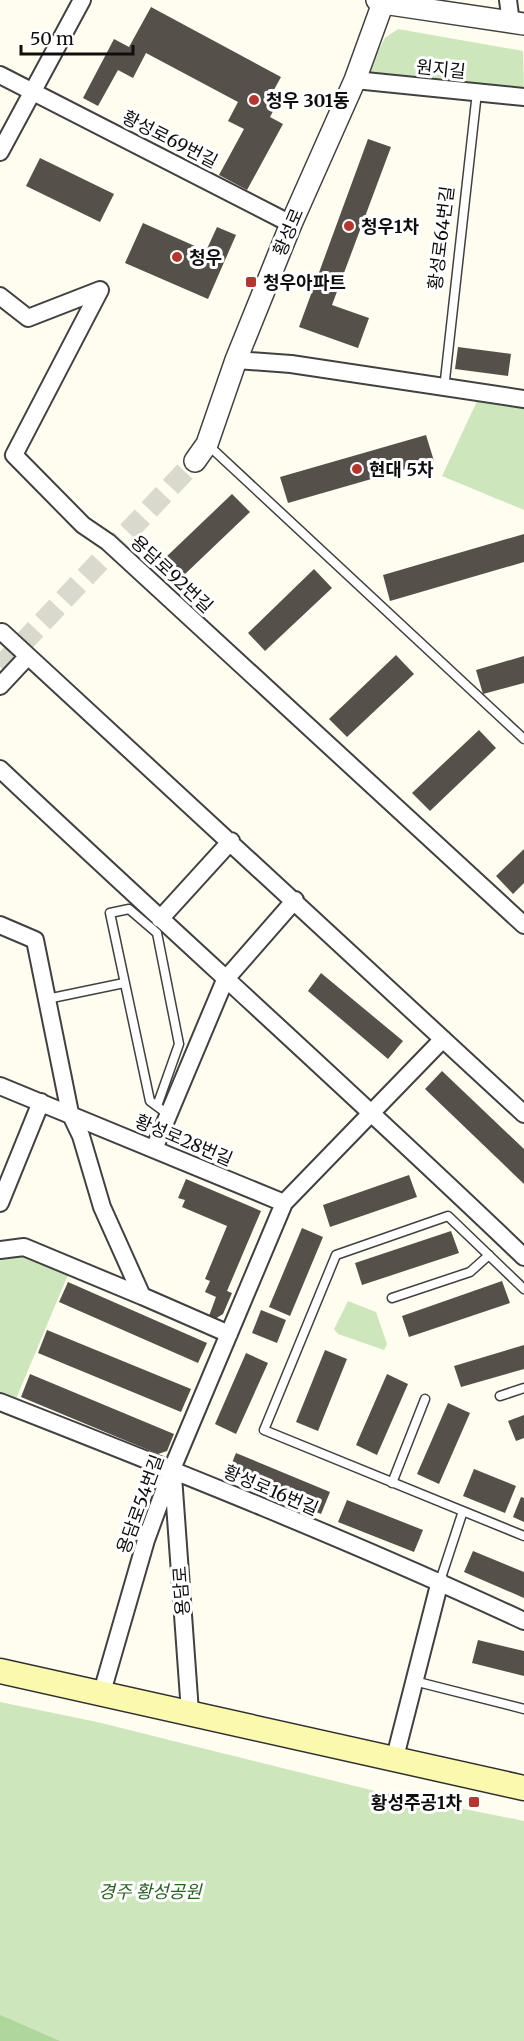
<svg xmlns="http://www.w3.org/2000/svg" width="524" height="2041" viewBox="0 0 524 2041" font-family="Merriweather,'Noto Sans KR',serif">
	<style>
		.green { fill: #cde6bb }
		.forest { fill: #afd69b }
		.building { fill: #56504b }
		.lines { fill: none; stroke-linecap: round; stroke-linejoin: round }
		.tertiary-tunnel { stroke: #dad9cd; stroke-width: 21; stroke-dasharray: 21 10; stroke-linecap: butt }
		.service-casing { stroke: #414141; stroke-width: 11 }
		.minor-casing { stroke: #414141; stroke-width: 20 }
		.tertiary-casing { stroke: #414141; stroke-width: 24 }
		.secondary-casing { stroke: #303030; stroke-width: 27 }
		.service { stroke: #fff; stroke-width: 8 }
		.minor { stroke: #fff; stroke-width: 16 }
		.tertiary { stroke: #fff; stroke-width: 21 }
		.secondary { stroke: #faf9ae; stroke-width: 24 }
		.poi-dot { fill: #b5362e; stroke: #fff; stroke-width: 2 }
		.labels { text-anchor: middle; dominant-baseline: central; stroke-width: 6; stroke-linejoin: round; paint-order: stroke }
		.street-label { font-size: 18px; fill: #0e0e0e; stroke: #fff }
		.poi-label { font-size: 18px; font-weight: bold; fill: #0e0e0e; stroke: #fff; text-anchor: start }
		.park-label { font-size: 18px; font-style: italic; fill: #286122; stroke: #fff }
	</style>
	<rect width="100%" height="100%" fill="#fefdef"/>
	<path class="green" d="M 398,29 L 523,51 L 524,93 L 372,76 L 368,71 L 385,38 Z
		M 478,399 L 524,406 L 524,510 L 442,476 Z
		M 23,1253 L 70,1270 L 16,1399 L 0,1392 L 0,1257 Z
		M 348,1301 L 376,1312 L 387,1344 L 384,1350 L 338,1334 L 334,1329 Z
		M 0,1702 L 97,1722 L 375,1791 L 524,1821 L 524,2041 L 0,2041 Z"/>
	<path class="forest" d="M 0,2015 L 60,2041 L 0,2041 Z"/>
	<path class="building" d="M 151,7 L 281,77 L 270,97 L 278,102 L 270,117 L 283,124 L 247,190 L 219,175 L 244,129 L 228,121 L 238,102 L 146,53 L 133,78 L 118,70 L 98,106 L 83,98 L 114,39 L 129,47 Z
		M 368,139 L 391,147 L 332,305 L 369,318 L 358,348 L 299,327 Z
		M 40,158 L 114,194 L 100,222 L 26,186 Z
		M 143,223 L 206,251 L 217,227 L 236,235 L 208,299 L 125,263 Z
		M 458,347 L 511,354 L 508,376 L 455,369 Z
		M 426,435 L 434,461 L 288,503 L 280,477 Z
		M 232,494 L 250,512 L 183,576 L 165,558 Z
		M 524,534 L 524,562 L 390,601 L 383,575 Z
		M 314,569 L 332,588 L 265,651 L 248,633 Z
		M 396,655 L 414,674 L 347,737 L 329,719 Z
		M 524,656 L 524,683 L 483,694 L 476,670 Z
		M 479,730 L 496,748 L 430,811 L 412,793 Z
		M 524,849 L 524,883 L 513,894 L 496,876 Z
		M 321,973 L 403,1041 L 388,1059 L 308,991 Z
		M 442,1071 L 524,1149 L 524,1184 L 425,1089 Z
		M 409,1175 L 417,1197 L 330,1227 L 323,1205 Z
		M 186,1179 L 261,1211 L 227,1291 L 232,1293 L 223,1314 L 215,1319 L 209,1316 L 216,1297 L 205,1292 L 210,1281 L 205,1279 L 227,1226 L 182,1207 L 185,1200 L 178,1198 Z
		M 302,1228 L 323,1237 L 290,1316 L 269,1307 Z
		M 451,1231 L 459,1253 L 362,1285 L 355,1263 Z
		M 502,1281 L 510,1303 L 409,1337 L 402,1316 Z
		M 68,1282 L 207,1343 L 198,1363 L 59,1302 Z
		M 261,1310 L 286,1320 L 277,1343 L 252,1333 Z
		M 47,1330 L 191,1389 L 181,1412 L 38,1353 Z
		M 524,1345 L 524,1369 L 461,1387 L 454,1366 Z
		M 325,1350 L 347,1359 L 318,1431 L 296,1422 Z
		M 246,1353 L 268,1363 L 236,1434 L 215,1424 Z
		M 30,1374 L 174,1434 L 167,1451 L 158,1454 L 21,1397 Z
		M 387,1374 L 408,1384 L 377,1455 L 356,1445 Z
		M 448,1403 L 470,1413 L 439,1484 L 417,1474 Z
		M 524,1415 L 524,1438 L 516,1441 L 508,1421 Z
		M 236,1453 L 330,1492 L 321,1514 L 227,1475 Z
		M 474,1469 L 516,1486 L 505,1513 L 463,1496 Z
		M 521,1497 L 524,1498 L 524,1522 L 513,1517 Z
		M 347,1500 L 423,1530 L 414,1552 L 338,1522 Z
		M 473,1551 L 524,1572 L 524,1598 L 464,1572 Z
		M 478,1640 L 524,1651 L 524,1676 L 472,1663 Z"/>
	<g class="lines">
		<path class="tertiary-tunnel" d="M 0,667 L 195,461"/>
		<defs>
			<path id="service" d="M 444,389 L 477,92
				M 207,444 L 524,739
				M 47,999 L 124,983
				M 157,1106 L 179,1044 L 157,933 L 129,909 L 110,913 L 150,1101 L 169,1115
				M 524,1289 L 448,1216 L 336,1255 L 264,1430 L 524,1536
				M 392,1298 L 470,1272 L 489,1255
				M 500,1396 L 524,1388
				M 392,1483 L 425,1399
				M 440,1581 L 463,1511
				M 414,1681 L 524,1709"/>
			<path id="minor" d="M 508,0 L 511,23
				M 0,75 L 291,224
				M 355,80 L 524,97
				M 0,152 L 82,0
				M 0,296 L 28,318 L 100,290 L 14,455 L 83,525 L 108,542 L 524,925
				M 236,360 L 291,364 L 524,399
				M 2,632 L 524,1114
				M 0,686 L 28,656
				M 0,769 C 174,933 352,1092 524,1257
				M 160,919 L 231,841
				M 0,925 L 35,940 L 70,1113 L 81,1136 L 102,1207 L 142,1296 L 229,1334
				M 0,1086 L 284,1203
				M 154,1149 L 225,980 L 295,900
				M 0,1203 L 41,1102
				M 0,1250 L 24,1247 L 142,1296
				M 0,1402 C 176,1471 352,1541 524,1621
				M 173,1476 L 190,1712
				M 102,1692 L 146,1540 L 172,1469 L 284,1203 L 443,1039
				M 394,1761 L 440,1581"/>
			<path id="tertiary" d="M 377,0 L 383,3 L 524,24
				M 195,461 L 207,444 L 236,360 L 291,224 L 355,80 L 383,3"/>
			<path id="secondary" d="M 0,1671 L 524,1788"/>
		</defs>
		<use href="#service" class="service-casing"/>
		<use href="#minor" class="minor-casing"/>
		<use href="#tertiary" class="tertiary-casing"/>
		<use href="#secondary" class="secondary-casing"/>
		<use href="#service" class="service"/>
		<use href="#minor" class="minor"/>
		<use href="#tertiary" class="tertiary"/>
		<use href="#secondary" class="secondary"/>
	</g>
	<g class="poi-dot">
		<circle cx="254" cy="100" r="6"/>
		<circle cx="349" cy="226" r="6"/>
		<circle cx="177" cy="257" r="6"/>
		<rect x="245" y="276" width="12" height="12" rx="3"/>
		<circle cx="357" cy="469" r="6"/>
		<rect x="468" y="1796" width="12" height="12" rx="3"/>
	</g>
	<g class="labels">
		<g class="street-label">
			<text transform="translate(441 69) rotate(6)">원지길</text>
			<text transform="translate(170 139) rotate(27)">황성로69번길</text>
			<text transform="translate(288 232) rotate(-67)">황성로</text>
			<text transform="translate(441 238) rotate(-83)">황성로64번길</text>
			<text transform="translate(172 574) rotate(43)">용담로92번길</text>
			<text transform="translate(184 1140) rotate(23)">황성로28번길</text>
			<text transform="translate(271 1490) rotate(23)">황성로16번길</text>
			<text transform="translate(140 1504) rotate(-70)">용담로54번길</text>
			<text transform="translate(181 1591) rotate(-94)">용담로</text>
		</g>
		<g class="poi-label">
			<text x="266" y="100">청우 301동</text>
			<text x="361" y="226">청우1차</text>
			<text x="189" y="257">청우</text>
			<text x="263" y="282">청우아파트</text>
			<text x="369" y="469">현대 5차</text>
			<text x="462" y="1802" text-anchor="end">황성주공1차</text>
		</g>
		<g class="park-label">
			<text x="150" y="1891">경주 황성공원</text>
		</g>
	</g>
	<path d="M21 45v9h112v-9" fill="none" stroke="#0e0e0e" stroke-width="3"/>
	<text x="30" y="45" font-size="18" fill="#0e0e0e" stroke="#ffffff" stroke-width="4.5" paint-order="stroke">50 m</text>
</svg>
